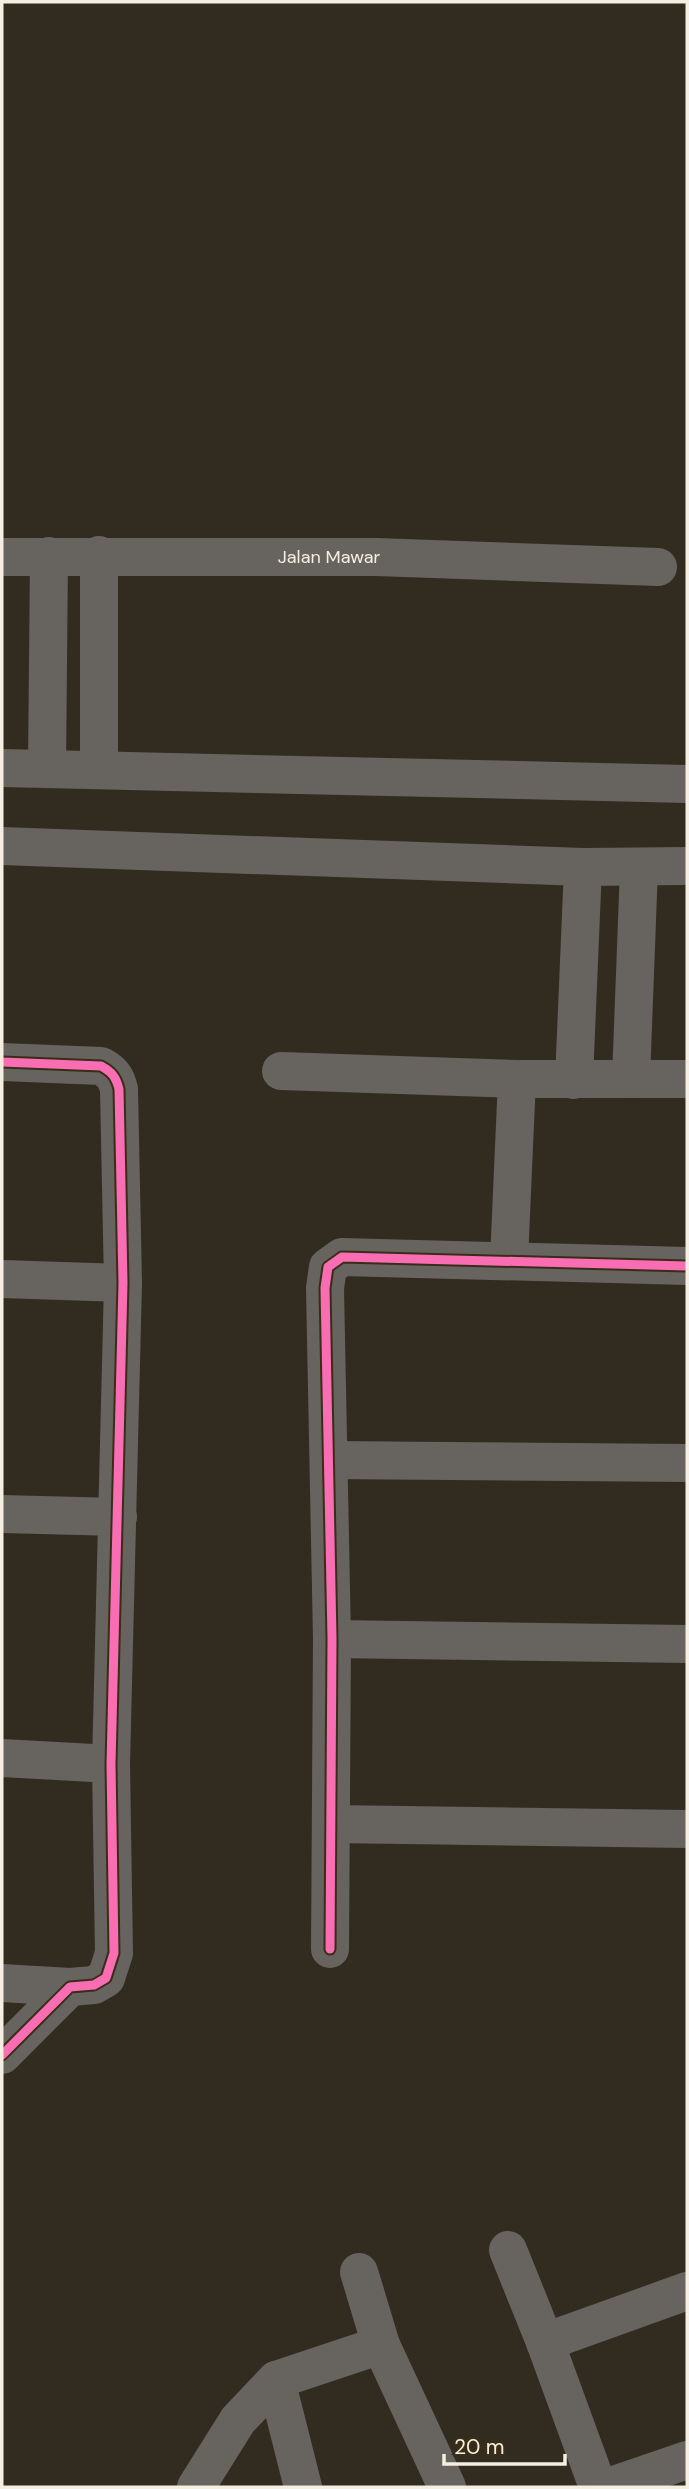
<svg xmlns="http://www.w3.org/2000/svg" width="689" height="2489" viewBox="0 0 689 2489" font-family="'DM Sans',sans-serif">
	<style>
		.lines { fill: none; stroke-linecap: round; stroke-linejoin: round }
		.street { stroke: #67635e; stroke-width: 38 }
		.cycleway-casing { stroke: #3a2d18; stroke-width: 13 }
		.cycleway { stroke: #f96db3; stroke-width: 9 }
		.labels { text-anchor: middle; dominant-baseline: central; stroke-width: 5; stroke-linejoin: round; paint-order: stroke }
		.street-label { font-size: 18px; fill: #f6eee1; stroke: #3a2d18 }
	</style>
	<rect width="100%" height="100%" fill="#322b20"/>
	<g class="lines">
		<g class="street">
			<path d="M 99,555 L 99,770"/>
			<path id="s1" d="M 2,557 L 376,557 L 658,567"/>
			<path d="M 2,768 L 687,784"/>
			<path d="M 47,769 L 49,556"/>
			<path d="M 2,846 L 583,867 L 687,866"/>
			<path d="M 2,1062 L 101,1066 C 112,1072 116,1077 119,1089 L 123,1283 L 111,1764 L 114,1953 L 106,1978 L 94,1985 L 70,1987 L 2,2055"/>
			<path d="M 281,1071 L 517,1079 L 509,1260"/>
			<path d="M 517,1079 L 687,1079"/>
			<path d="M 631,1079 L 639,868"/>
			<path d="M 574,1080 L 583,867"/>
			<path d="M 2,1279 L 123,1283"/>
			<path d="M 329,1460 L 687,1463"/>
			<path d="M 2,1514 L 118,1517"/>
			<path d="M 332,1639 L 687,1644"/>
			<path d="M 2,1758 L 111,1764"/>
			<path d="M 332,1824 L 687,1829"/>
			<path d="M 330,1949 L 332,1639 L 325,1288 L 328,1267 L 342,1257 L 687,1266"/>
			<path d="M 2,1983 L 70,1987"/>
			<path d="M 508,2250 L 545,2342 L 598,2487"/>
			<path d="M 359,2272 L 381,2345 L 447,2487"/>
			<path d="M 545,2342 L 687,2291"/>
			<path d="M 276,2380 L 303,2487"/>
			<path d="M 196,2487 L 238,2420 L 276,2380 L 381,2345"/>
			<path d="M 608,2487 L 687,2460"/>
		</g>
		<defs>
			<path id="cycleway" d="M 2,1062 L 101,1066 C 112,1072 116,1077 119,1089 L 123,1283 L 111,1764 L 114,1953 L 106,1978 L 94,1985 L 70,1987 L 2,2055
				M 330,1949 L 332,1639 L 325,1288 L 328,1267 L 342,1257 L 687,1266"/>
		</defs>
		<use href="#cycleway" class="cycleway-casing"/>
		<use href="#cycleway" class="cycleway"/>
	</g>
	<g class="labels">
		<g class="street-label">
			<text stroke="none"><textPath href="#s1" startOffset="327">Jalan Mawar</textPath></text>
		</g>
	</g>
	<rect width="689" height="2489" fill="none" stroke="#f6eee1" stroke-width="7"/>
	<path d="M444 2454v10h121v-10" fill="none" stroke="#f6eee1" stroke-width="3.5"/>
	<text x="454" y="2454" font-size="21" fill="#f6eee1" stroke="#3a2d18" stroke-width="5" paint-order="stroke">20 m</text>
</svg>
